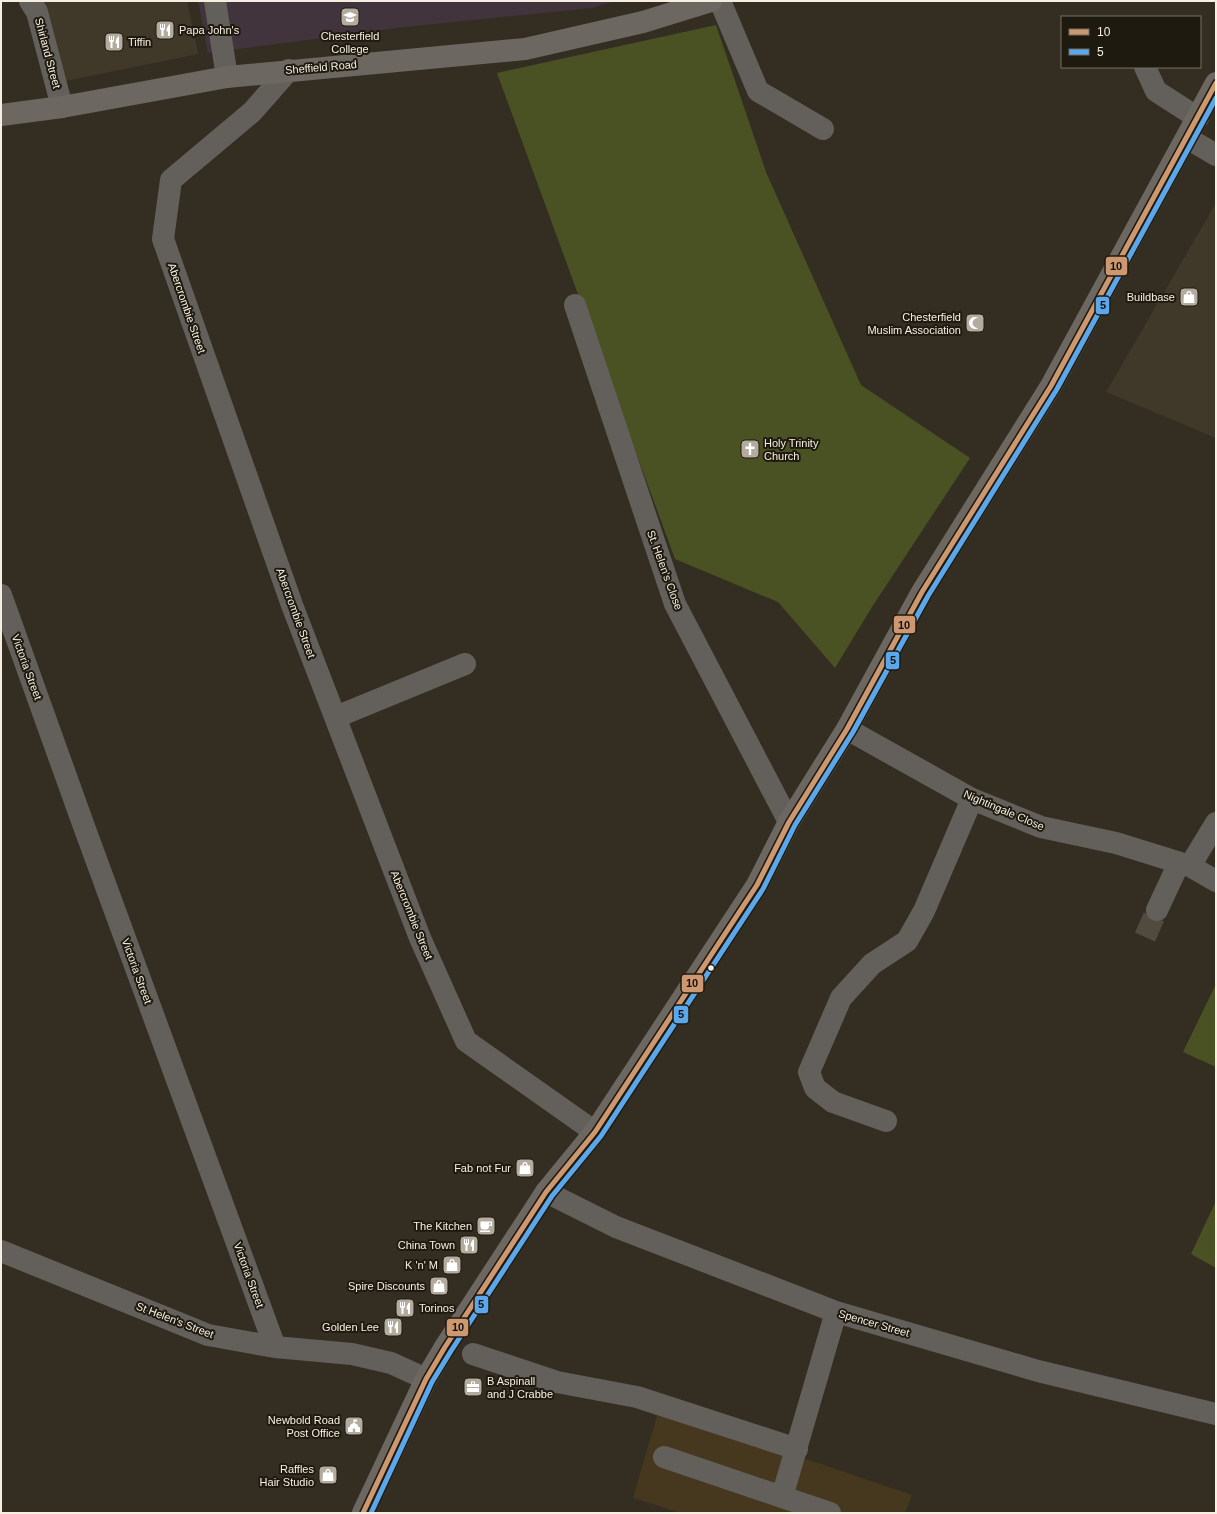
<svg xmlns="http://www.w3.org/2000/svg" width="1217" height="1514" viewBox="0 0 1217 1514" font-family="Arial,sans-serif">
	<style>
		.commercial { fill: #403828 }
		.built { fill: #46381e }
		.education { fill: #42343d }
		.green { fill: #4a5123 }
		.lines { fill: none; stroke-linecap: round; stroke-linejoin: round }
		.minor-tunnel { stroke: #514b3f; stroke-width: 22; stroke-dasharray: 22 11; stroke-linecap: butt }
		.minor { stroke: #63605c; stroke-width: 22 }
		.major { stroke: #6c6861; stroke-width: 22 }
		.bus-1-casing { stroke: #1f1a10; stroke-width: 8 }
		.bus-2-casing { stroke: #1f1a10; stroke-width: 8 }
		.bus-1 { stroke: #cd976f; stroke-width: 5 }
		.bus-2 { stroke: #5aa8eb; stroke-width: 5 }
		.bus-dot { fill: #f6efe1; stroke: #1f1a10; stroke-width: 1.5 }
		.labels { text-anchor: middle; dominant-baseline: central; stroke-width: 4; stroke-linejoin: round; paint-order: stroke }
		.poi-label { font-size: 11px; fill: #f6efe1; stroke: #1f1a10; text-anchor: end }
		.street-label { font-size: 11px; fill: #f6efe1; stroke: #1f1a10 }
		.line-badge { stroke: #1f1a10; stroke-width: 1.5 }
		.pale-badge-label { font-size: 11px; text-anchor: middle; font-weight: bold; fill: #111 }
	</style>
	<rect width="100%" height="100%" fill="#342e22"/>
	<path class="commercial" d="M 30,1 L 187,1 L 198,54 L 56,83 Z
		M 1216,203 L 1216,438 L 1106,392 Z"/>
	<path class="built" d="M 659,1409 L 912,1495 L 905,1513 L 681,1513 L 633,1498 Z"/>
	<path class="education" d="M 198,1 L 615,1 L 592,8 L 405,27 L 208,53 Z"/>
	<path class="green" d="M 716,25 L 766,172 L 861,385 L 970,458 L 872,607 L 835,668 L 778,602 L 675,559 L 497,73 Z
		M 1216,984 L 1216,1067 L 1183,1052 Z
		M 1216,1201 L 1216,1268 L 1191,1254 Z"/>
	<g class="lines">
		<path class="minor-tunnel" d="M 1145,937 L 1157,910"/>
		<path class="minor" d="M 30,1 L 37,12 L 62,107
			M 215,1 L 227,77
			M 720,1 L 758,91 L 823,129
			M 1145,67 L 1156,91 L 1198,118
			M 289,70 L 252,112 L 171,180 L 163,239 L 292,605 L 420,938 L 466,1041 L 595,1132
			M 1187,138 L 1216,155
			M 575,305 L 675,604 L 789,822
			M 1,595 L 82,821 L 275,1347
			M 336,717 L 465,664
			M 847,729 L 972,799 L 1041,827 L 1116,843 L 1190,866 L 1216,881
			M 1190,866 L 1216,823
			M 1157,910 L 1179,863
			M 886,1121 L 833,1102 L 815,1088 L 809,1072 L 841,998 L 872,964 L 907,941 L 924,911 L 972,799
			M 546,1192 L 616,1227 L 836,1312 L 1038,1371 L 1216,1414
			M 1,1251 L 208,1335 L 275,1347 L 352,1354 L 391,1363 L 426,1379
			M 473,1354 L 557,1382 L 637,1397 L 797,1449
			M 664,1457 L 782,1497 L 836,1312
			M 782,1497 L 830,1513"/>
		<path class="major" d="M 1,115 L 62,107 L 227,77 L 525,49 L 643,22 L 711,1
			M 363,1513 L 426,1379 L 445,1347 L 546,1192 L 595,1132 L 757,885 L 789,822 L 847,729 L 922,592 L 1051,386 L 1216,83"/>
		<defs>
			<path id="bus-1" d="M 363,1513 L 426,1379 L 445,1347 L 546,1192 L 595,1132 L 757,885 L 789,822 L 847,729 L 922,592 L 1051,386 L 1216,83"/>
			<path id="bus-2" d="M 371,1513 L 432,1382 L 451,1351 L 552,1196 L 601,1136 L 763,889 L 795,825 L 853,732 L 928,596 L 1057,389 L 1216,98"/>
		</defs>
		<use href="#bus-1" class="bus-1-casing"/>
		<use href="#bus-2" class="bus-2-casing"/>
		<use href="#bus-1" class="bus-1"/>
		<use href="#bus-2" class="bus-2"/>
	</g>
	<defs>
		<symbol id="university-square" viewBox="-11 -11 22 22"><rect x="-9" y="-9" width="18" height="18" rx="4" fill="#b2ab9e" stroke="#1f1a10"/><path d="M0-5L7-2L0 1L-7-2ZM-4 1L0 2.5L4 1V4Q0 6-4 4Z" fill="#fff"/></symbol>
		<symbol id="restaurant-square" viewBox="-11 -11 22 22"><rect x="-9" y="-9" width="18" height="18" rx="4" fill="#b2ab9e" stroke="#1f1a10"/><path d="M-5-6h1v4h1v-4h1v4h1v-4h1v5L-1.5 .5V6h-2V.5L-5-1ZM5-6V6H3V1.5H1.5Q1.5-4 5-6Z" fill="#fff"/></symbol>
		<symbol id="shop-square" viewBox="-11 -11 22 22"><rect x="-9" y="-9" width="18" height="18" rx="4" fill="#b2ab9e" stroke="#1f1a10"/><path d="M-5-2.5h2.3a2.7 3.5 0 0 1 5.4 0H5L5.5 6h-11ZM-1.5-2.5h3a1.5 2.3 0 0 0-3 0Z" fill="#fff"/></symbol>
		<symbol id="mosque-square" viewBox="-11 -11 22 22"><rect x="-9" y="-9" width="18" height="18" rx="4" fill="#b2ab9e" stroke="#1f1a10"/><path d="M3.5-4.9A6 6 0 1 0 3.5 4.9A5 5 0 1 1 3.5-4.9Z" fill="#fff"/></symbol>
		<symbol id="church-square" viewBox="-11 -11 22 22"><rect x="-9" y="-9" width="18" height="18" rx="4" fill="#b2ab9e" stroke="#1f1a10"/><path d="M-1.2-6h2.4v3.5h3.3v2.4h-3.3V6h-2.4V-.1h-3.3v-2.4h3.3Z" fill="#fff"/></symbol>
		<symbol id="cafe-square" viewBox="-11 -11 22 22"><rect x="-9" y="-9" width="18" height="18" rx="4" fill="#b2ab9e" stroke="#1f1a10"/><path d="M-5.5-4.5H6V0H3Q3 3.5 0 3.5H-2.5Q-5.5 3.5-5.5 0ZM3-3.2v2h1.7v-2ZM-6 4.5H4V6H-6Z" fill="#fff"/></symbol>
		<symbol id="office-square" viewBox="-11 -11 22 22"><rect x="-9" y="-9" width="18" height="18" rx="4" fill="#b2ab9e" stroke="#1f1a10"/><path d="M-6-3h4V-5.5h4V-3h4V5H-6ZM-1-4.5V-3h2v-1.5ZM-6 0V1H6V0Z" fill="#fff"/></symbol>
		<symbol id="civic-square" viewBox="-11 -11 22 22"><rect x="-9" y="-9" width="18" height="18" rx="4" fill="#b2ab9e" stroke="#1f1a10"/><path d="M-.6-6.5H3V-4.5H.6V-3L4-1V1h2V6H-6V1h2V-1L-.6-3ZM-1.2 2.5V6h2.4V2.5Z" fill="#fff"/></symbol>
	</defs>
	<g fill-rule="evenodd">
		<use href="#university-square" x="339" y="6" width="22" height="22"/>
		<use href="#restaurant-square" x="154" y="19" width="22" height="22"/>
		<use href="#restaurant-square" x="103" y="31" width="22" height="22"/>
		<use href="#shop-square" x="1178" y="286" width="22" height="22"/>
		<use href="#mosque-square" x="964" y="312" width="22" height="22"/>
		<use href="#church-square" x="739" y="438" width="22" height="22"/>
		<use href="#shop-square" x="514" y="1157" width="22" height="22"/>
		<use href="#cafe-square" x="475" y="1215" width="22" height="22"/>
		<use href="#restaurant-square" x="458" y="1234" width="22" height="22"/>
		<use href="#shop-square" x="441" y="1254" width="22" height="22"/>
		<use href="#shop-square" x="428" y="1275" width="22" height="22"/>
		<use href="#restaurant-square" x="394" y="1297" width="22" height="22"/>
		<use href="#restaurant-square" x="382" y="1316" width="22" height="22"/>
		<use href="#office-square" x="462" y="1376" width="22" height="22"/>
		<use href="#civic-square" x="343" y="1415" width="22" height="22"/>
		<use href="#shop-square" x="317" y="1464" width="22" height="22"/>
	</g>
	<circle class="bus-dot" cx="711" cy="968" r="3.5"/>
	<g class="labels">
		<g class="poi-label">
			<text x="179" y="30" text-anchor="start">Papa John's</text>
			<text x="350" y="36" text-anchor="middle">Chesterfield<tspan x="350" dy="13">College</tspan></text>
			<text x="128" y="42" text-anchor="start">Tiffin</text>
			<text x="1175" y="297">Buildbase</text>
			<text x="961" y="317">Chesterfield<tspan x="961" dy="13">Muslim Association</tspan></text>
			<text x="764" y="443" text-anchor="start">Holy Trinity<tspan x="764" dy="13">Church</tspan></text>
			<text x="511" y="1168">Fab not Fur</text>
			<text x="472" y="1226">The Kitchen</text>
			<text x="455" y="1245">China Town</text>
			<text x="438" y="1265">K 'n' M</text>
			<text x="425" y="1286">Spire Discounts</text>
			<text x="419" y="1308" text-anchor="start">Torinos</text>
			<text x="379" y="1327">Golden Lee</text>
			<text x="487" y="1381" text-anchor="start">B Aspinall<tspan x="487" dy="13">and J Crabbe</tspan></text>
			<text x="340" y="1420">Newbold Road<tspan x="340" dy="13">Post Office</tspan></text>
			<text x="314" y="1469">Raffles<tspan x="314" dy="13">Hair Studio</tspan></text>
		</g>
		<g class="street-label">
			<text transform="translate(48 53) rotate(75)">Shirland Street</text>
			<text transform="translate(321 67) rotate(-5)">Sheffield Road</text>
			<text transform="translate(187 308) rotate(71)">Abercrombie Street</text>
			<text transform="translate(665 570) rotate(70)">St. Helen's Close</text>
			<text transform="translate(296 613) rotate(70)">Abercrombie Street</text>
			<text transform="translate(27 667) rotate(70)">Victoria Street</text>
			<text transform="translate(1004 810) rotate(23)">Nightingale Close</text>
			<text transform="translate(412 915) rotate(68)">Abercrombie Street</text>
			<text transform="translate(137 971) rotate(70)">Victoria Street</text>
			<text transform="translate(249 1275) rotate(70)">Victoria Street</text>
			<text transform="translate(175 1320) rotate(21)">St Helen's Street</text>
			<text transform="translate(874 1323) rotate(16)">Spencer Street</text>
		</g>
	</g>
	<g class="line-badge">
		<rect x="1105" y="256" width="23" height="20" rx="4" fill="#cd976f"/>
		<rect x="1095" y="296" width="15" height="19" rx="4" fill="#5aa8eb"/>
		<rect x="893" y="615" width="23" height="19" rx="4" fill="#cd976f"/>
		<rect x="885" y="651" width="15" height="19" rx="4" fill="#5aa8eb"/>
		<rect x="681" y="974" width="23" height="19" rx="4" fill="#cd976f"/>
		<rect x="673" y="1005" width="16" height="19" rx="4" fill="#5aa8eb"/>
		<rect x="474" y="1295" width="15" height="19" rx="4" fill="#5aa8eb"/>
		<rect x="446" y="1318" width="23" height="19" rx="4" fill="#cd976f"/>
	</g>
	<g class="pale-badge-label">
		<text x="1116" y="270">10</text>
		<text x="1103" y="309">5</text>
		<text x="904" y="629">10</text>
		<text x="893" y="664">5</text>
		<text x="692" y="987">10</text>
		<text x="681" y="1018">5</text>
		<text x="481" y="1308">5</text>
		<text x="458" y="1331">10</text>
	</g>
	<rect width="1217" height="1514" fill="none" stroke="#f6efe1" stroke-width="4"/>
	<rect x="1061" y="16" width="140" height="52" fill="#1f1a10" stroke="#756f64"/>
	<rect x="1069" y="29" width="20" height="6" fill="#cd976f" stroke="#756f64"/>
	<text x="1097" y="36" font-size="12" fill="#f6efe1">10</text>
	<rect x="1069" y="49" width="20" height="6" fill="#5aa8eb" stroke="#756f64"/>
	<text x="1097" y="56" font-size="12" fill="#f6efe1">5</text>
</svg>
